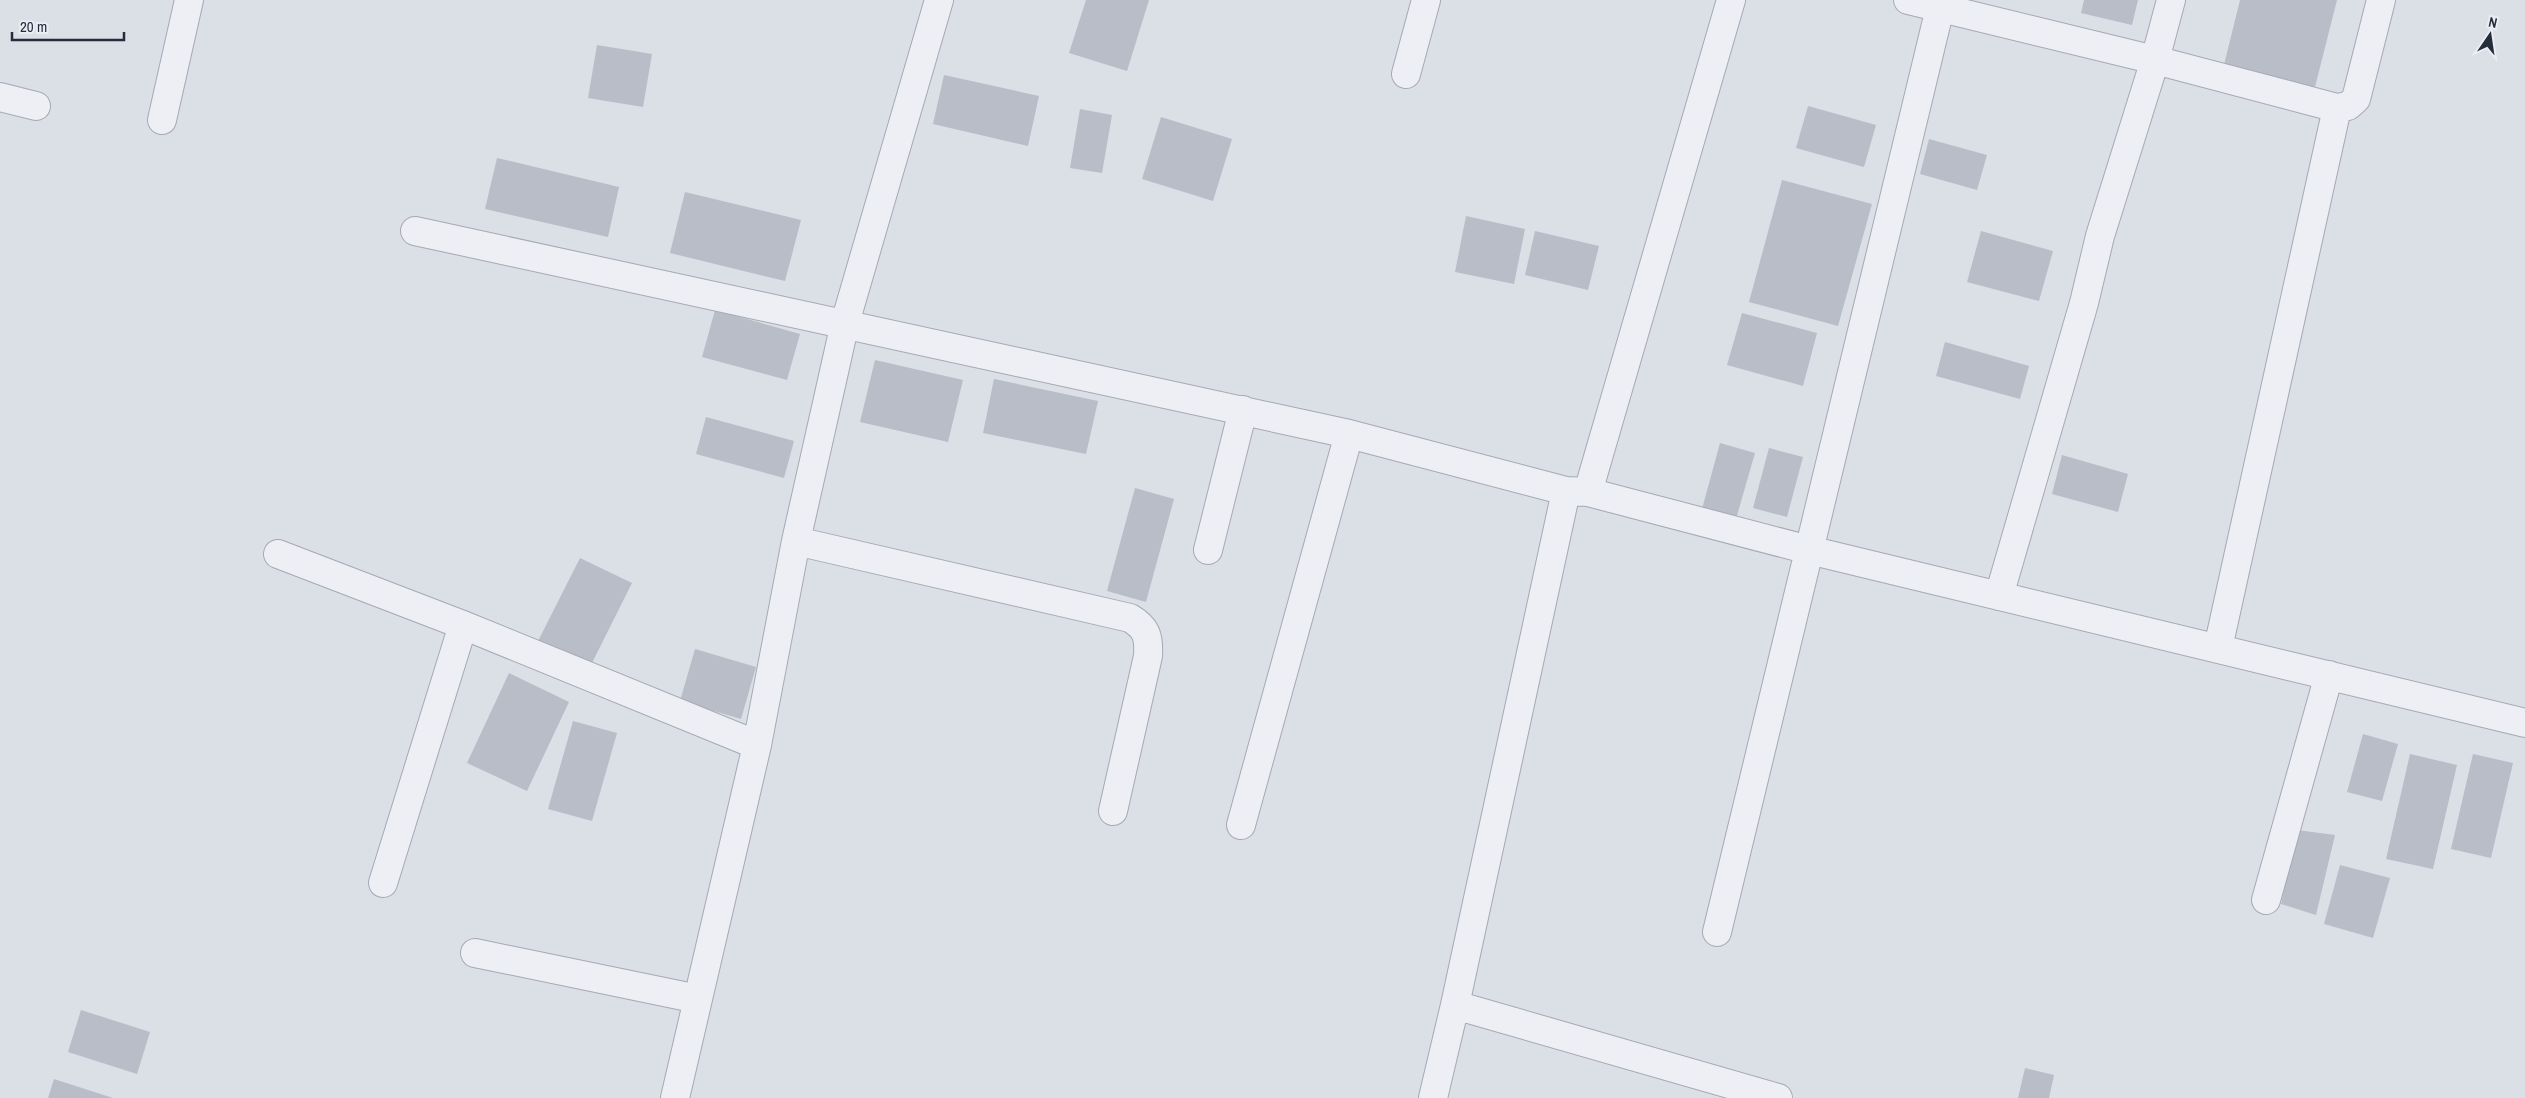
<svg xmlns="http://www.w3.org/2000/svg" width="2525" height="1098" viewBox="0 0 2525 1098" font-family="'Archivo Narrow',sans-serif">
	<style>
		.building { fill: #b9bdc8 }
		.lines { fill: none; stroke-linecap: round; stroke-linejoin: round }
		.minor-casing { stroke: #a4a9b3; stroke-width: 30 }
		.minor { stroke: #eeeff4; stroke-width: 28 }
	</style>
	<rect width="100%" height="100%" fill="#dbdfe6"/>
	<path class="building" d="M 1086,0 L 1149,0 L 1127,71 L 1069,53 Z
		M 2084,0 L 2138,0 L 2132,25 L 2081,13 Z
		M 2240,0 L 2337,0 L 2315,87 L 2224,65 Z
		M 597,45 L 652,54 L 643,107 L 588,98 Z
		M 944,75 L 1039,96 L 1028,146 L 933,124 Z
		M 1808,106 L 1876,125 L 1864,167 L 1796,148 Z
		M 1080,109 L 1112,115 L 1102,173 L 1070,168 Z
		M 1161,117 L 1232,139 L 1213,201 L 1142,179 Z
		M 1929,139 L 1987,155 L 1977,190 L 1920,174 Z
		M 497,158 L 619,187 L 608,237 L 485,209 Z
		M 1782,180 L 1872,204 L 1838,326 L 1749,302 Z
		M 685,192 L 801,220 L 785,281 L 670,253 Z
		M 1466,216 L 1525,229 L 1514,284 L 1455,272 Z
		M 1535,231 L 1599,246 L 1588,290 L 1525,275 Z
		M 1981,231 L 2053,251 L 2039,301 L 1967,282 Z
		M 715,310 L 800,334 L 787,380 L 702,357 Z
		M 1742,313 L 1817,333 L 1803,386 L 1727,365 Z
		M 1945,342 L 2029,366 L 2020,399 L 1936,376 Z
		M 875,360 L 963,380 L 948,442 L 860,422 Z
		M 994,379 L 1098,401 L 1086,454 L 983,433 Z
		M 706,417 L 794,441 L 784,478 L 696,454 Z
		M 1720,443 L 1755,453 L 1736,519 L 1702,509 Z
		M 1769,448 L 1803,457 L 1787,517 L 1753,508 Z
		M 2062,455 L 2128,474 L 2118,512 L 2052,494 Z
		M 1135,488 L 1174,499 L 1146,602 L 1107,591 Z
		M 580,558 L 632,583 L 590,667 L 538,641 Z
		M 695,649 L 756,667 L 741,719 L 680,701 Z
		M 509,673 L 569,702 L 527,791 L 467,763 Z
		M 573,721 L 617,733 L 592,821 L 548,809 Z
		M 2363,734 L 2398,744 L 2382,801 L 2347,792 Z
		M 2410,754 L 2457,765 L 2433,869 L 2386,859 Z
		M 2473,754 L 2513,763 L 2491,858 L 2451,849 Z
		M 2297,830 L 2335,835 L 2316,915 L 2281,904 Z
		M 2340,865 L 2390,878 L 2373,938 L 2324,924 Z
		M 81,1010 L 150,1032 L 137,1074 L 68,1052 Z
		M 2025,1068 L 2054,1075 L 2049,1098 L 2018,1098 Z
		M 54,1079 L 113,1098 L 48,1098 Z"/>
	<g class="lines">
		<defs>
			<path id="minor" d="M 1908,0 L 2155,60 L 2337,108 L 2348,106 L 2356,99 L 2381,0
				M 1406,74 L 1426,0
				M 0,97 L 36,106
				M 162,120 L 189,0
				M 415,231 L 1349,434 L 1566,491 L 1588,492 L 1809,550 L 2525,723
				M 1588,492 L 1731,0
				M 796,541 L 1130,618 C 1147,628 1149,637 1148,656 L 1113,811
				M 1208,550 L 1243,410
				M 278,554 L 463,625 L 757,745
				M 1999,596 L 2084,303 L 2100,236 L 2155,60 L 2171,0
				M 2218,648 L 2337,108
				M 1241,825 L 1349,434
				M 383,883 L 463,625
				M 2266,900 L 2329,675
				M 1717,932 L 1940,8
				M 475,953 L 698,999
				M 1455,1005 L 1778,1098
				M 675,1098 L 757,745 L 796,541 L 845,323 L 939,0
				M 1433,1098 L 1455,1005 L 1566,491"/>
		</defs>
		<use href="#minor" class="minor-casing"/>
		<use href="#minor" class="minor"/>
	</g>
	<g transform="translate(2490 35) rotate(13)" stroke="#eaedf4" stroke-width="4" paint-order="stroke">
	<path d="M0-4L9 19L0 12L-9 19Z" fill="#252c3b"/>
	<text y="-8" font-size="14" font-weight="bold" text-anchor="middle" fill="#252c3b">N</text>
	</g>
	<path d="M12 32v8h112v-8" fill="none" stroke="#252c3b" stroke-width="2.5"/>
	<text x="20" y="32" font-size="15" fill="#252c3b" stroke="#eaedf4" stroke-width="4" paint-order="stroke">20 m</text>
</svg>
